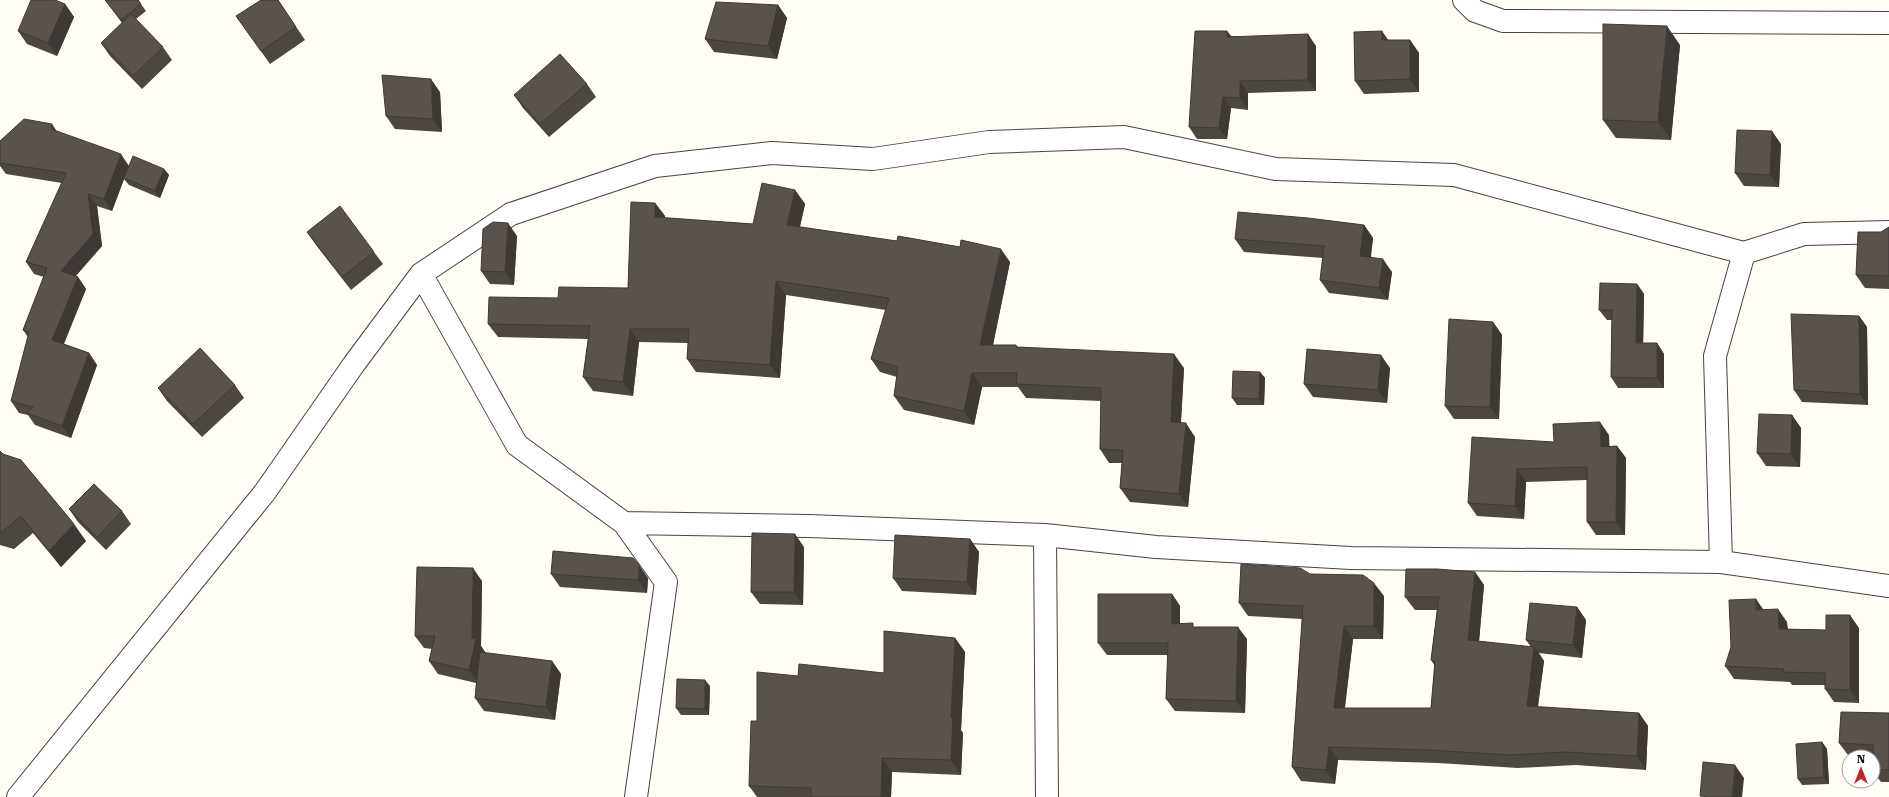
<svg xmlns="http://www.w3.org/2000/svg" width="1889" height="797" viewBox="0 0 1889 797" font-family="'Roboto Serif',serif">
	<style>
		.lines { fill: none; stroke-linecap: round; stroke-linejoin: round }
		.minor-casing { stroke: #444; stroke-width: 24 }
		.minor { stroke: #fff; stroke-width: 22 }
		.wall { fill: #4d4742 }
		.shaded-wall { fill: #3f3936 }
		.building { fill: #5a524d; stroke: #3f3936 }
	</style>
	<rect width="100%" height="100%" fill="#fffdf5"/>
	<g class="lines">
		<defs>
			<path id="minor" d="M 1464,0 L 1475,11 L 1503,21 L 1889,23
				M 421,274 L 517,445 L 624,523 L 666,582 L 636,797
				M 624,523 L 809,526 L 1045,535 L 1156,547 L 1351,558 L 1721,562 L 1889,586
				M 1045,535 L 1047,797
				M 1721,562 L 1715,356 L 1744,253 L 1804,234 L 1889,232
				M 18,797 L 265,492 L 354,364 L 421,274 L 511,214 L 655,166 L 772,153 L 873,159 L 989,142 L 1124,137 L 1276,169 L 1454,175 L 1744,253"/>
		</defs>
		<use href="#minor" class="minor-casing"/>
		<use href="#minor" class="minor"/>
	</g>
	<path class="wall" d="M 105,0 L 138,0 L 146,11 L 136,19 L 163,47 L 172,60 L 142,89 L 110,56 L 101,43 L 122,23 Z
		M 278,0 L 305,40 L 270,64 L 236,16 Z
		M 65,4 L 74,17 L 57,56 L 27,44 L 18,31 Z
		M 778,5 L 787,18 L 777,59 L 714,52 L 705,39 Z
		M 1227,31 L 1231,36 L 1316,46 L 1316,91 L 1248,93 L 1248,110 L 1231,108 L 1227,139 L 1197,139 L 1189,127 Z
		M 1388,40 L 1410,40 L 1419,53 L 1419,92 L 1364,94 L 1355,81 Z
		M 1680,45 L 1671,140 L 1616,138 L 1603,120 Z
		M 587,84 L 596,97 L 549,137 L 523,108 L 514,95 Z
		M 440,92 L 442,132 L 395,129 L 386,116 Z
		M 57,131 L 129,166 L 164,169 L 169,175 L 160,198 L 129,185 L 124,179 L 112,211 L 97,206 L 102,246 L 76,276 L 78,277 L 86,289 L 64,344 L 89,353 L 97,365 L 71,438 L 35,425 L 28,415 L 19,413 L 11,401 L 28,337 L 23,330 L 44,277 L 34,274 L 26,262 L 62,183 L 6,174 L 0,166 L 0,145 Z
		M 1781,144 L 1779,187 L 1744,186 L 1735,173 Z
		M 795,190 L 805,204 L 800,227 L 1010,262 L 993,345 L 1016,345 L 1018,347 L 1184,368 L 1181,423 L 1195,437 L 1188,507 L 1130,502 L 1120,488 L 1122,463 L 1109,463 L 1100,449 L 1101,401 L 1026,398 L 1018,387 L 982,387 L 974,425 L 904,410 L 894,396 L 897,377 L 880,372 L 871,359 L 886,310 L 786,295 L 780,378 L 696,372 L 687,359 L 688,343 L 639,342 L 633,396 L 593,391 L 583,377 L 588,339 L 498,337 L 488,324 L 558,298 L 628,288 L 655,203 L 665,216 L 664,218 L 753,224 Z
		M 1364,225 L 1373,238 L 1371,257 L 1392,272 L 1388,300 L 1329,293 L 1320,280 L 1323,258 L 1244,252 L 1235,239 Z
		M 1889,227 L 1889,289 L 1865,288 L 1856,275 L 1881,232 Z
		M 307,232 L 374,252 L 383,264 L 351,290 L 316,245 Z
		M 517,236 L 514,285 L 490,284 L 481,271 Z
		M 1637,284 L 1644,294 L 1643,343 L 1657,343 L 1664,354 L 1664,388 L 1618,388 L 1611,377 L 1612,320 L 1607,320 L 1599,310 Z
		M 1859,316 L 1867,327 L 1868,405 L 1802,402 L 1794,390 Z
		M 1493,322 L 1502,335 L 1499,419 L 1454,419 L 1445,406 Z
		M 1390,368 L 1387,403 L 1313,397 L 1304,384 Z
		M 1260,372 L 1265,378 L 1264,405 L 1237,405 L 1232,398 Z
		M 235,385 L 244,398 L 202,437 L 167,401 L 158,388 Z
		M 1792,415 L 1801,428 L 1800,467 L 1766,466 L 1757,453 Z
		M 1609,435 L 1609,446 L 1617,446 L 1626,458 L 1625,535 L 1596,535 L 1587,522 L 1587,480 L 1526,482 L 1524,519 L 1477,516 L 1468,503 L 1554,442 Z
		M 0,451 L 86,541 L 61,567 L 33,533 L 14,549 L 0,545 Z
		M 69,509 L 122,511 L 131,524 L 106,550 L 78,522 Z
		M 970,539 L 979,552 L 976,595 L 902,591 L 893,578 Z
		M 804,547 L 803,605 L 760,604 L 751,592 Z
		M 1475,572 L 1484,585 L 1479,641 L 1531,647 L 1526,640 L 1577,607 L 1586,620 L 1582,658 L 1539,653 L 1544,661 L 1538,707 L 1639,713 L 1648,726 L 1646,770 L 1576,765 L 1518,768 L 1438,763 L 1338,760 L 1335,784 L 1301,781 L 1292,767 L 1302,619 L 1248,616 L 1239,603 L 1310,574 L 1384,596 L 1383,639 L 1353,639 L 1345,708 L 1431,708 L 1435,666 L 1431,660 L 1437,610 L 1415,610 L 1405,597 Z
		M 551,574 L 648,578 L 647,593 L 560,587 Z
		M 482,581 L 481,646 L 485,652 L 484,653 L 552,661 L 561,674 L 555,720 L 484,711 L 475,698 L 476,683 L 438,674 L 429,661 L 432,649 L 424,648 L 415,636 Z
		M 1172,594 L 1180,606 L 1180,624 L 1247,639 L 1245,713 L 1175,711 L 1166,699 L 1168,655 L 1107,655 L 1098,643 Z
		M 1756,599 L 1763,610 L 1787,622 L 1788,629 L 1826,630 L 1859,628 L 1859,703 L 1834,702 L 1825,689 L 1825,685 L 1792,685 L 1790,682 L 1734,679 L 1725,666 Z
		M 955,638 L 965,652 L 961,730 L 963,733 L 961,775 L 892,772 L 891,797 L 757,797 L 749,786 L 757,721 L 884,673 Z
		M 710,686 L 709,715 L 681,715 L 676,708 Z
		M 1889,713 L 1889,782 L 1881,782 L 1873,771 L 1873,757 L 1848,755 L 1839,743 Z
		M 1822,742 L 1827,749 L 1829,784 L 1802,785 L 1798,779 Z"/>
	<path class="shaded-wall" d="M 65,4 L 74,17 L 57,56 L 48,43 Z
		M 778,5 L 787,18 L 777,59 L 768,46 Z
		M 1667,26 L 1680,45 L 1671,140 L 1658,122 Z
		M 1227,31 L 1235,42 L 1227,37 Z
		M 1382,31 L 1391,44 L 1382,40 Z
		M 1308,34 L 1316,46 L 1316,91 L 1308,80 Z
		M 1410,40 L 1419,53 L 1419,92 L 1410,79 Z
		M 431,79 L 440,92 L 442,132 L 433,119 Z
		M 1240,81 L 1248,93 L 1248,110 L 1240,98 Z
		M 1223,97 L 1231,108 L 1227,139 L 1219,128 Z
		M 52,124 L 60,136 L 51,129 Z
		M 1772,131 L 1781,144 L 1779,187 L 1770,175 Z
		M 121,154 L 129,166 L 112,211 L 104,199 Z
		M 164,169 L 169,175 L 160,198 L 155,191 Z
		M 795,190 L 805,204 L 797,239 L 787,225 Z
		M 88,194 L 97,206 L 102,246 L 69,283 L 61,271 Z
		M 655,203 L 665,216 L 664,231 L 655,217 Z
		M 508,223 L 517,236 L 514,285 L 505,272 Z
		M 1364,225 L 1373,238 L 1369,268 L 1360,256 Z
		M 1001,249 L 1010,262 L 990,359 L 980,345 Z
		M 1383,259 L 1392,272 L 1388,300 L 1379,288 Z
		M 78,277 L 86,289 L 60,352 L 52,340 Z
		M 776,281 L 786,295 L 780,378 L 770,365 Z
		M 1637,284 L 1644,294 L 1643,353 L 1636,343 Z
		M 1859,316 L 1867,327 L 1868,405 L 1860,394 Z
		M 1493,322 L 1502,335 L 1499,419 L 1490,407 Z
		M 630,329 L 639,342 L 633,396 L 623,382 Z
		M 1657,343 L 1664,354 L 1664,388 L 1657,378 Z
		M 89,353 L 97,365 L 71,438 L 62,426 Z
		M 1174,354 L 1184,368 L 1180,436 L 1171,422 Z
		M 1381,355 L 1390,368 L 1387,403 L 1378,390 Z
		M 1260,372 L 1265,378 L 1264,405 L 1259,399 Z
		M 972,373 L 982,387 L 974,425 L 964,411 Z
		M 1792,415 L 1801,428 L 1800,467 L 1791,454 Z
		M 1600,422 L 1609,435 L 1610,459 L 1601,447 Z
		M 1186,423 L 1195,437 L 1188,507 L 1179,494 Z
		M 1617,446 L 1626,458 L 1625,535 L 1616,522 Z
		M 1517,469 L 1526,482 L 1524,519 L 1515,506 Z
		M 74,524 L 86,541 L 61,567 L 49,551 Z
		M 795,534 L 804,547 L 803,605 L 794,592 Z
		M 970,539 L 979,552 L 976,595 L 967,582 Z
		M 639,565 L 648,578 L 647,593 L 638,580 Z
		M 473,568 L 482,581 L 481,646 L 485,652 L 478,683 L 469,670 L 472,638 Z
		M 1475,572 L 1484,585 L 1478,653 L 1468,640 Z
		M 1374,583 L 1384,596 L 1383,639 L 1374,626 Z
		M 1172,594 L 1180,606 L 1180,637 L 1172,624 Z
		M 1756,599 L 1765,612 L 1756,610 Z
		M 1577,607 L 1586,620 L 1582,658 L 1573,645 Z
		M 1778,609 L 1787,622 L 1788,642 L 1779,629 Z
		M 1850,615 L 1859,628 L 1859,703 L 1850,690 Z
		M 1344,626 L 1353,639 L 1343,721 L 1334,708 Z
		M 1238,627 L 1247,639 L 1245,713 L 1236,701 Z
		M 955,638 L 965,652 L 961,730 L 963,733 L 961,775 L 951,760 L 951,718 Z
		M 1534,647 L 1544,661 L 1536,719 L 1527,706 Z
		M 552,661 L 561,674 L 555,720 L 546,707 Z
		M 705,680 L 710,686 L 709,715 L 705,709 Z
		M 1639,713 L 1648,726 L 1646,770 L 1637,756 Z
		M 1822,742 L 1827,749 L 1829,784 L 1824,777 Z
		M 1329,747 L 1338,760 L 1335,784 L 1326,770 Z
		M 882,758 L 892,772 L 891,797 L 881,797 Z
		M 1735,765 L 1744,778 L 1742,797 L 1732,797 Z"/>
	<path class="building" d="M 31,0 L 55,0 L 65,4 L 48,43 L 18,31 Z
		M 105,0 L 138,0 L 141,4 L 121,20 Z
		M 261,0 L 278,0 L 296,27 L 261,51 L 236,16 Z
		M 716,2 L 778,5 L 768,46 L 705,39 Z
		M 131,14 L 163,47 L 133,76 L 101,43 Z
		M 1603,24 L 1667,26 L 1658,122 L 1603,120 Z
		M 1195,31 L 1227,31 L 1227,37 L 1308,34 L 1308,80 L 1240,81 L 1240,98 L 1223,97 L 1219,128 L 1189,127 Z
		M 1382,31 L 1382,40 L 1410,40 L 1410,79 L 1355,81 L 1354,32 Z
		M 560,54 L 587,84 L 540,124 L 514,95 Z
		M 382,75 L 431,79 L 433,119 L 386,116 Z
		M 24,119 L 52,124 L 51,129 L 121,154 L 104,199 L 88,194 L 93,234 L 61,271 L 78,277 L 52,340 L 89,353 L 62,426 L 27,413 L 33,407 L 11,401 L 29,332 L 23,330 L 47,268 L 26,262 L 66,173 L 0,163 L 0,141 Z
		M 1737,130 L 1772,131 L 1770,175 L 1735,173 Z
		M 133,156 L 164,169 L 155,191 L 124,178 Z
		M 762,183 L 795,190 L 787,225 L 897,241 L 898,236 L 960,247 L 961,240 L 1001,249 L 980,345 L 1016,345 L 1016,347 L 1174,354 L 1171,422 L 1186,423 L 1179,494 L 1120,488 L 1123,450 L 1100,449 L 1101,388 L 1016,384 L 1017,373 L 972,373 L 964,411 L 894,396 L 898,367 L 871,359 L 889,298 L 776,281 L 770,365 L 687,359 L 689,329 L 630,329 L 623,382 L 583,377 L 590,326 L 488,324 L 489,297 L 558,298 L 559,287 L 628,288 L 631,202 L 655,203 L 655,217 L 753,224 Z
		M 340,206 L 374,252 L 342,277 L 307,232 Z
		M 1238,212 L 1308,218 L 1364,225 L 1360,256 L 1383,259 L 1379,288 L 1320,280 L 1324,246 L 1235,239 Z
		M 493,222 L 508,223 L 505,272 L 481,271 L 483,229 Z
		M 1889,227 L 1889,276 L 1856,275 L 1858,232 L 1881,232 Z
		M 1600,283 L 1637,284 L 1636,343 L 1657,343 L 1657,378 L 1611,377 L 1612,310 L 1599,310 Z
		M 1791,314 L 1859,316 L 1860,394 L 1794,390 Z
		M 1449,319 L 1493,322 L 1490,407 L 1445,406 Z
		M 200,348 L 235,385 L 193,424 L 158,388 Z
		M 1307,349 L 1381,355 L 1378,390 L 1304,384 Z
		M 1233,371 L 1260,372 L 1259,399 L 1232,398 Z
		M 1759,414 L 1792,415 L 1791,454 L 1757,453 Z
		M 1600,422 L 1601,447 L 1617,446 L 1616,522 L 1587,522 L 1587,467 L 1517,469 L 1515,506 L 1468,503 L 1472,437 L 1554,442 L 1553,424 Z
		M 0,451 L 3,454 L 21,460 L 74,524 L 49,551 L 21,516 L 2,532 L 0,531 Z
		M 94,484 L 122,511 L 97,537 L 69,509 Z
		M 752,533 L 795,534 L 794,592 L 751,592 Z
		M 895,535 L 970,539 L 967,582 L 893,578 Z
		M 553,551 L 633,558 L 639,565 L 638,580 L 551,574 Z
		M 1241,564 L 1300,568 L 1310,574 L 1363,575 L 1374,583 L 1374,626 L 1344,626 L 1334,708 L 1431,708 L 1435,661 L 1431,660 L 1439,597 L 1405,597 L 1406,569 L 1437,569 L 1475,572 L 1468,640 L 1534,647 L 1527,706 L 1639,713 L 1637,756 L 1566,752 L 1509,755 L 1429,750 L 1329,747 L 1326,770 L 1292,767 L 1303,606 L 1239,603 Z
		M 417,567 L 473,568 L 472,638 L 476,639 L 469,670 L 429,661 L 435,636 L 415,636 Z
		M 1098,594 L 1172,594 L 1172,624 L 1193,623 L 1193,627 L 1238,627 L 1236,701 L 1166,699 L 1168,643 L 1098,643 Z
		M 1756,599 L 1756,610 L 1778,609 L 1779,629 L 1826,630 L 1826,615 L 1850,615 L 1850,690 L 1825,689 L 1825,673 L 1783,672 L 1784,669 L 1725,666 L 1731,647 L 1729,600 Z
		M 1530,603 L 1577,607 L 1573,645 L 1526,640 Z
		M 884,631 L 955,638 L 951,718 L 953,718 L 951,760 L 882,758 L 881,797 L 811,797 L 811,788 L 749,786 L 751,721 L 757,721 L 757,672 L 798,676 L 799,664 L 884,673 Z
		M 480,652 L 552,661 L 546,707 L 475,698 Z
		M 677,679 L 705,680 L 705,709 L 676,708 Z
		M 1841,712 L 1889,713 L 1889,770 L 1873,769 L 1873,745 L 1839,743 Z
		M 1822,742 L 1824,777 L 1798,779 L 1796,744 Z
		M 1703,762 L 1735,765 L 1732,797 L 1710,797 L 1700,796 Z"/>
	<g transform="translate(1861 769)"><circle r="19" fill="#ffffff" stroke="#a0a0a0"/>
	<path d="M0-3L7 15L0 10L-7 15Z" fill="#c4262e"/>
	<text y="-6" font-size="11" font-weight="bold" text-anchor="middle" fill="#111111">N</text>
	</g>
</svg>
